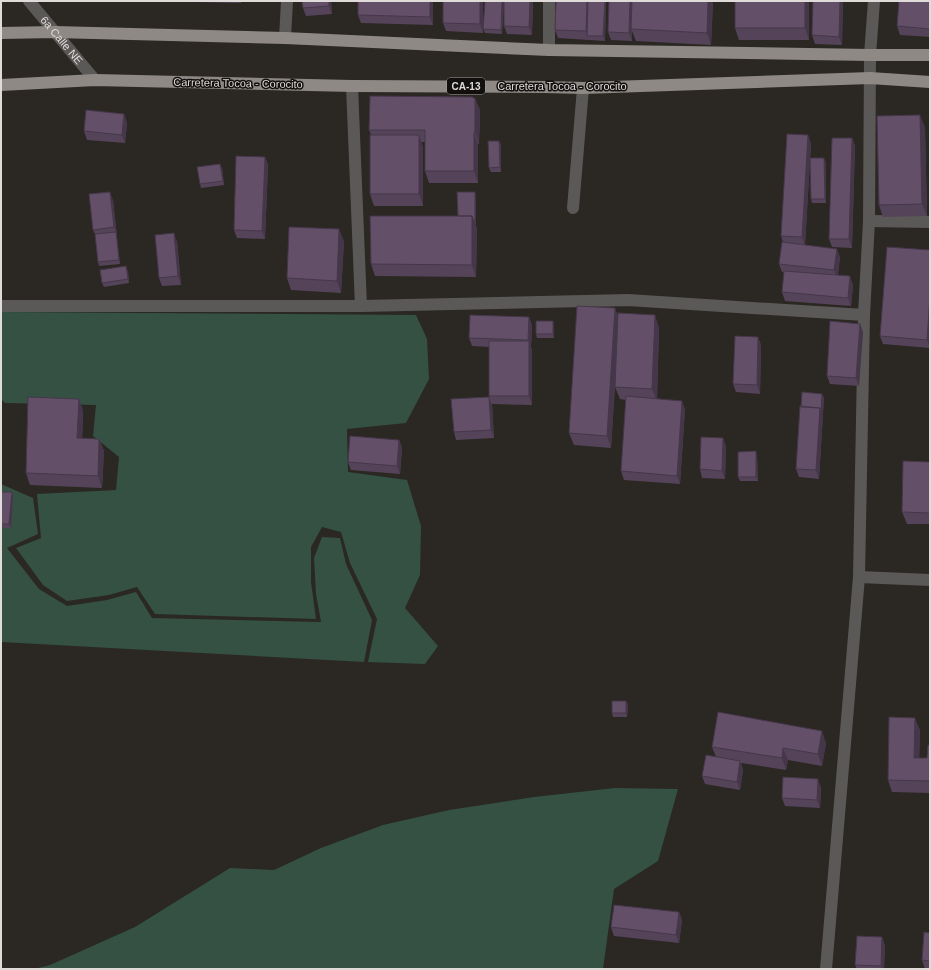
<svg xmlns="http://www.w3.org/2000/svg" width="931" height="970" viewBox="0 0 931 970" font-family="Arial,sans-serif">
	<style>
		.green { fill: #345144 }
		.lines { fill: none; stroke-linecap: round; stroke-linejoin: round }
		.minor { stroke: #5b5957; stroke-width: 12 }
		.major { stroke: #8e8985; stroke-width: 12 }
		.wall { fill: #554459 }
		.shaded-wall { fill: #453749 }
		.building { fill: #634f68; stroke: #453749 }
		.labels { text-anchor: middle; dominant-baseline: central; stroke-width: 3; stroke-linejoin: round; paint-order: stroke }
		.shield { fill: #12100e; stroke: #a29e9c; stroke-width: 1 }
		.shield-label { font-size: 10px; font-weight: bold; fill: #dfdbd9 }
		.street-label { font-size: 11px; fill: #dfdbd9; stroke: #12100e }
	</style>
	<rect width="100%" height="100%" fill="#2b2723"/>
	<path class="green" d="M 1,312 L 416,315 L 427,339 L 429,379 L 406,423 L 347,429 L 348,472 L 407,480 L 421,526 L 420,575 L 405,608 L 438,646 L 425,664 L 368,662 L 377,619 L 350,563 L 341,532 L 322,527 L 311,547 L 311,582 L 316,619 L 155,614 L 137,587 L 109,595 L 67,601 L 43,585 L 16,548 L 41,538 L 37,494 L 116,490 L 119,457 L 93,436 L 96,405 L 5,403 L 1,399 L 1,352 L 2,347 L 1,330 Z
		M 1,484 L 33,498 L 38,534 L 7,548 L 39,589 L 67,606 L 107,600 L 136,592 L 152,618 L 321,622 L 316,594 L 314,558 L 322,537 L 340,538 L 346,564 L 372,620 L 364,662 L 1,642 Z
		M 615,788 L 678,789 L 658,861 L 614,889 L 603,969 L 34,969 L 50,965 L 135,927 L 230,868 L 274,870 L 321,848 L 383,825 L 449,810 L 534,797 Z"/>
	<g class="lines">
		<g class="minor">
			<path id="s1" d="M 29,1 L 95,80"/>
			<path d="M 285,38 L 287,1"/>
			<path d="M 549,50 L 549,1"/>
			<path d="M 352,86 L 361,306"/>
			<path d="M 573,208 L 583,88"/>
			<path d="M 869,221 L 930,222"/>
			<path d="M 1,306 L 361,306 L 628,300 L 864,315"/>
			<path d="M 859,577 L 930,580"/>
			<path d="M 826,969 L 859,577 L 864,315 L 869,221 L 870,55 L 874,1"/>
		</g>
		<path class="major" d="M 1,33 L 55,32 L 285,38 L 549,50 L 870,55 L 930,55
			M 1,85 L 95,80 L 352,86 L 545,87 L 583,88 L 870,78 L 930,82"/>
	</g>
	<path class="wall" d="M 197,1 L 241,1 L 241,3 L 197,2 Z
		M 331,1 L 332,14 L 306,16 L 303,8 Z
		M 358,1 L 433,1 L 433,25 L 361,23 L 358,15 Z
		M 443,1 L 483,1 L 483,33 L 446,31 L 443,23 Z
		M 504,1 L 502,34 L 485,33 L 483,29 Z
		M 504,1 L 533,1 L 532,35 L 507,34 L 504,26 Z
		M 556,1 L 606,1 L 605,41 L 558,38 L 555,30 Z
		M 609,1 L 713,1 L 711,45 L 636,41 L 632,31 L 632,41 L 611,40 L 608,32 Z
		M 735,1 L 809,1 L 809,40 L 739,40 L 735,28 Z
		M 813,1 L 843,1 L 842,45 L 815,44 L 812,35 Z
		M 930,1 L 930,37 L 900,35 L 897,26 Z
		M 474,98 L 480,110 L 479,144 L 478,144 L 478,183 L 429,183 L 425,171 L 425,142 L 421,142 L 423,147 L 423,206 L 374,206 L 370,194 L 371,135 L 369,130 Z
		M 124,114 L 127,123 L 125,143 L 87,140 L 84,131 Z
		M 925,127 L 927,216 L 883,217 L 879,205 Z
		M 852,138 L 855,146 L 852,248 L 832,247 L 829,239 Z
		M 499,141 L 501,145 L 501,172 L 491,172 L 489,168 Z
		M 811,143 L 805,245 L 840,257 L 838,275 L 853,285 L 851,306 L 785,301 L 782,292 L 784,272 L 782,272 L 779,264 L 783,242 L 781,236 Z
		M 265,157 L 268,165 L 265,239 L 237,238 L 234,230 Z
		M 826,162 L 826,203 L 812,203 L 811,199 Z
		M 220,164 L 222,168 L 224,185 L 201,188 L 200,184 Z
		M 476,196 L 476,225 L 475,225 L 477,228 L 476,277 L 375,276 L 371,264 L 458,216 Z
		M 113,200 L 120,264 L 99,266 L 98,262 L 95,234 L 93,230 Z
		M 177,241 L 181,285 L 162,286 L 159,278 Z
		M 344,241 L 341,293 L 291,290 L 287,278 Z
		M 930,250 L 930,348 L 883,344 L 880,336 Z
		M 128,271 L 129,283 L 104,287 L 102,283 Z
		M 615,308 L 618,317 L 659,327 L 657,399 L 685,409 L 680,484 L 624,480 L 621,471 L 626,400 L 620,399 L 615,387 L 616,371 L 611,448 L 574,445 L 569,433 Z
		M 529,317 L 532,325 L 531,347 L 532,350 L 532,405 L 492,404 L 494,438 L 456,440 L 454,432 L 489,397 L 489,347 L 472,346 L 469,338 Z
		M 860,324 L 863,332 L 859,386 L 830,384 L 827,376 Z
		M 554,325 L 554,338 L 537,338 L 536,334 Z
		M 758,337 L 761,345 L 760,394 L 736,392 L 733,384 Z
		M 822,394 L 824,398 L 819,479 L 799,477 L 796,469 Z
		M 79,399 L 83,411 L 82,438 L 99,439 L 104,451 L 102,488 L 30,485 L 26,473 Z
		M 723,438 L 726,447 L 725,479 L 702,478 L 700,469 Z
		M 399,440 L 402,448 L 400,474 L 351,470 L 348,462 Z
		M 756,451 L 757,456 L 758,481 L 740,481 L 738,477 Z
		M 930,462 L 930,524 L 907,524 L 902,512 Z
		M 1,492 L 12,492 L 13,497 L 11,528 L 1,528 Z
		M 626,701 L 628,705 L 627,717 L 613,717 L 612,713 Z
		M 920,730 L 919,758 L 927,758 L 930,745 L 930,793 L 892,792 L 888,780 Z
		M 826,743 L 822,766 L 788,760 L 786,770 L 741,763 L 743,770 L 740,790 L 705,784 L 702,776 L 716,757 L 712,747 Z
		M 821,787 L 820,808 L 785,806 L 782,798 Z
		M 679,912 L 682,920 L 679,943 L 614,936 L 611,927 Z
		M 930,933 L 930,969 L 925,969 L 922,960 Z
		M 885,945 L 884,969 L 857,969 L 855,965 Z"/>
	<path class="shaded-wall" d="M 329,1 L 331,1 L 332,14 L 329,6 Z
		M 430,1 L 433,1 L 433,25 L 430,17 Z
		M 480,1 L 483,1 L 483,33 L 480,24 Z
		M 502,1 L 504,1 L 502,34 L 501,30 Z
		M 530,1 L 533,1 L 532,35 L 529,27 Z
		M 587,1 L 590,1 L 587,36 L 586,31 Z
		M 605,1 L 606,1 L 606,2 L 605,41 L 603,36 Z
		M 630,1 L 633,1 L 631,29 L 632,31 L 632,41 L 629,33 Z
		M 708,1 L 713,1 L 711,45 L 707,33 Z
		M 805,1 L 809,1 L 809,40 L 805,28 Z
		M 840,1 L 843,1 L 842,45 L 839,37 Z
		M 475,98 L 480,110 L 479,144 L 475,132 Z
		M 124,114 L 127,123 L 125,143 L 122,135 Z
		M 920,115 L 925,127 L 927,216 L 922,204 Z
		M 474,132 L 478,144 L 478,183 L 474,171 Z
		M 419,135 L 423,147 L 423,206 L 419,194 Z
		M 808,135 L 811,143 L 805,246 L 802,237 Z
		M 852,138 L 855,146 L 852,248 L 849,239 Z
		M 499,141 L 501,145 L 501,172 L 500,167 Z
		M 265,157 L 268,165 L 265,239 L 262,231 Z
		M 824,158 L 826,162 L 826,203 L 825,199 Z
		M 220,164 L 222,168 L 224,185 L 223,181 Z
		M 110,192 L 113,200 L 120,264 L 119,260 L 116,232 L 114,227 Z
		M 475,192 L 476,196 L 476,225 L 475,221 Z
		M 472,216 L 477,228 L 476,277 L 472,265 Z
		M 339,229 L 344,241 L 341,293 L 337,281 Z
		M 174,233 L 177,241 L 181,285 L 178,276 Z
		M 837,249 L 840,257 L 837,279 L 834,270 Z
		M 126,266 L 128,271 L 129,283 L 128,279 Z
		M 850,276 L 853,285 L 851,306 L 848,298 Z
		M 930,295 L 930,348 L 927,340 Z
		M 615,308 L 619,320 L 611,448 L 607,436 Z
		M 655,315 L 659,327 L 657,401 L 652,389 Z
		M 529,317 L 532,325 L 531,347 L 532,350 L 532,405 L 529,396 L 529,343 L 528,340 Z
		M 553,321 L 554,325 L 554,338 L 553,334 Z
		M 860,324 L 863,332 L 859,386 L 856,378 Z
		M 758,337 L 761,345 L 760,394 L 757,385 Z
		M 822,394 L 824,398 L 819,479 L 816,470 L 820,408 Z
		M 489,397 L 492,405 L 494,438 L 491,430 Z
		M 79,399 L 83,411 L 82,450 L 77,438 Z
		M 682,401 L 685,409 L 680,484 L 677,476 Z
		M 723,438 L 726,447 L 725,479 L 722,471 Z
		M 99,439 L 104,451 L 102,488 L 98,476 Z
		M 399,440 L 402,448 L 400,474 L 397,466 Z
		M 756,451 L 757,456 L 758,481 L 756,477 Z
		M 12,492 L 13,497 L 11,528 L 9,524 Z
		M 626,701 L 628,705 L 627,717 L 626,713 Z
		M 915,718 L 920,730 L 919,770 L 914,758 Z
		M 822,731 L 826,743 L 822,766 L 818,754 Z
		M 783,748 L 788,760 L 786,770 L 782,758 Z
		M 740,761 L 743,770 L 740,790 L 737,782 Z
		M 818,779 L 821,787 L 820,808 L 817,800 Z
		M 679,912 L 682,920 L 679,943 L 676,935 Z
		M 882,937 L 885,945 L 884,969 L 882,969 L 881,966 Z"/>
	<path class="building" d="M 302,1 L 329,1 L 329,6 L 303,8 Z
		M 358,1 L 430,1 L 430,17 L 358,15 Z
		M 443,1 L 480,1 L 480,24 L 443,23 Z
		M 485,1 L 502,1 L 501,30 L 483,29 Z
		M 504,1 L 530,1 L 529,27 L 504,26 Z
		M 556,1 L 587,1 L 586,31 L 555,30 Z
		M 588,1 L 605,1 L 603,36 L 587,36 Z
		M 609,1 L 630,1 L 629,33 L 608,32 Z
		M 632,1 L 708,1 L 707,33 L 631,29 Z
		M 735,1 L 805,1 L 805,28 L 735,28 Z
		M 813,1 L 840,1 L 839,37 L 812,35 Z
		M 899,1 L 930,1 L 930,29 L 897,26 Z
		M 370,96 L 473,97 L 473,98 L 475,98 L 475,132 L 474,132 L 474,171 L 425,171 L 425,130 L 369,130 Z
		M 86,110 L 124,114 L 122,135 L 84,131 Z
		M 920,115 L 922,204 L 879,205 L 877,116 Z
		M 787,134 L 808,135 L 802,237 L 781,236 Z
		M 370,135 L 419,135 L 419,194 L 370,194 Z
		M 832,138 L 852,138 L 849,239 L 829,239 Z
		M 488,141 L 499,141 L 500,167 L 489,168 Z
		M 236,156 L 265,157 L 262,231 L 234,230 Z
		M 810,158 L 824,158 L 825,199 L 811,199 Z
		M 220,164 L 223,181 L 200,184 L 197,167 Z
		M 110,192 L 114,227 L 93,230 L 89,194 Z
		M 457,192 L 475,192 L 475,221 L 474,221 L 472,216 L 458,216 Z
		M 370,216 L 472,216 L 472,265 L 371,264 Z
		M 289,227 L 339,229 L 337,281 L 287,278 Z
		M 116,232 L 119,260 L 98,262 L 95,234 Z
		M 174,233 L 178,276 L 159,278 L 155,235 Z
		M 782,242 L 837,249 L 834,270 L 779,264 Z
		M 887,247 L 930,250 L 930,295 L 927,340 L 880,336 Z
		M 126,266 L 128,279 L 102,283 L 100,270 Z
		M 784,271 L 850,276 L 848,298 L 782,292 Z
		M 577,306 L 615,308 L 607,436 L 569,433 Z
		M 618,313 L 655,315 L 652,389 L 615,387 Z
		M 470,315 L 529,317 L 528,340 L 469,338 Z
		M 536,321 L 553,321 L 553,334 L 536,334 Z
		M 830,321 L 860,324 L 856,378 L 827,376 Z
		M 735,336 L 758,337 L 757,385 L 733,384 Z
		M 489,341 L 529,341 L 529,396 L 489,396 Z
		M 802,392 L 822,394 L 821,412 L 820,408 L 801,407 Z
		M 626,396 L 682,401 L 677,476 L 621,471 Z
		M 28,397 L 79,399 L 77,438 L 99,439 L 98,476 L 26,473 Z
		M 489,397 L 491,430 L 454,432 L 451,399 Z
		M 800,406 L 820,408 L 816,470 L 796,469 Z
		M 350,436 L 399,440 L 397,466 L 348,462 Z
		M 701,437 L 723,438 L 722,471 L 700,469 Z
		M 756,451 L 756,477 L 738,477 L 738,452 Z
		M 903,461 L 930,462 L 930,513 L 902,512 Z
		M 1,492 L 12,492 L 9,524 L 1,524 Z
		M 612,701 L 626,701 L 626,713 L 612,713 Z
		M 718,712 L 822,731 L 818,754 L 783,748 L 782,758 L 712,747 Z
		M 889,717 L 915,718 L 914,758 L 927,758 L 928,745 L 930,745 L 930,781 L 888,780 Z
		M 706,755 L 740,761 L 737,782 L 702,776 Z
		M 783,777 L 818,779 L 817,800 L 782,798 Z
		M 614,905 L 679,912 L 676,935 L 611,927 Z
		M 924,932 L 930,933 L 930,961 L 922,960 Z
		M 857,936 L 882,937 L 881,966 L 855,965 Z"/>
	<g class="labels">
		<rect class="shield" x="447" y="78" width="38" height="16" rx="3"/>
		<g class="shield-label">
			<text x="466" y="86">CA-13</text>
		</g>
		<g class="street-label">
			<text stroke="none"><textPath href="#s1" startOffset="51">6a Calle NE</textPath></text>
			<text transform="translate(238 83) rotate(1)">Carretera Tocoa - Corocito</text>
			<text x="562" y="86">Carretera Tocoa - Corocito</text>
		</g>
	</g>
	<rect width="931" height="970" fill="none" stroke="#dfdbd9" stroke-width="4"/>
</svg>
